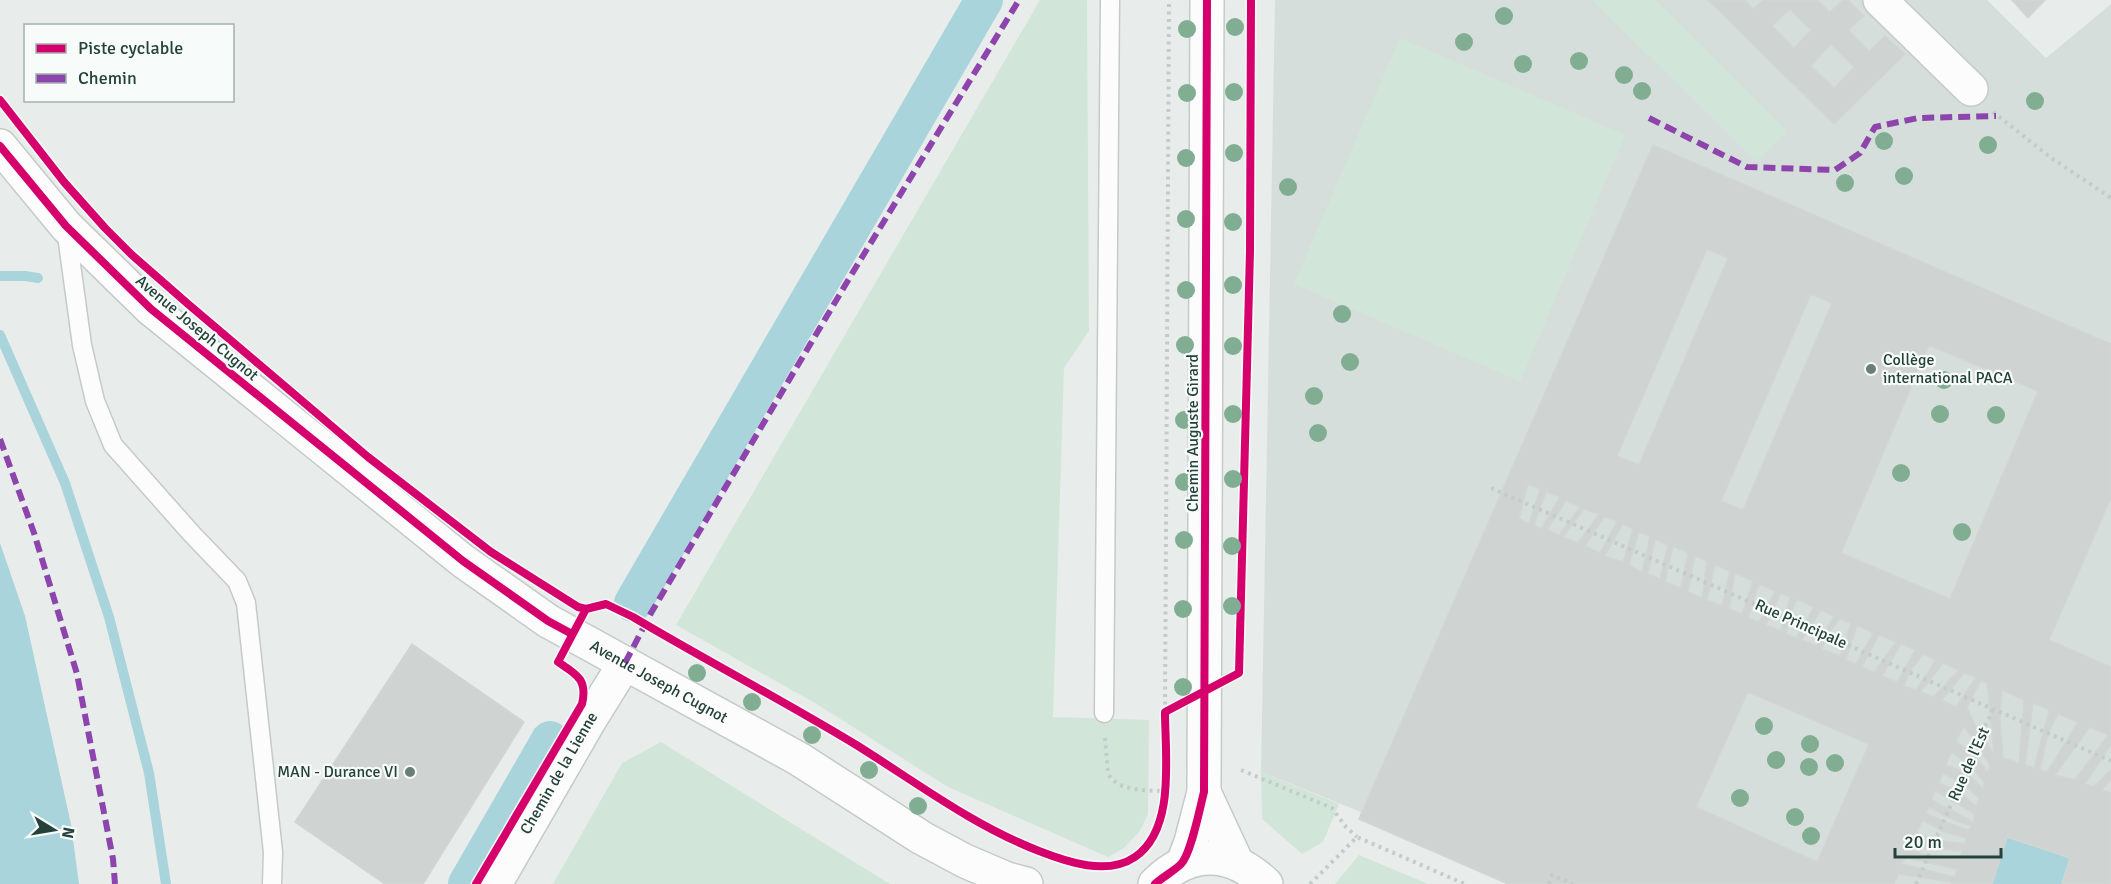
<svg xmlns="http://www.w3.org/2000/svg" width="2111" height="884" viewBox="0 0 2111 884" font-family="Signika,sans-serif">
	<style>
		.built { fill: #d6dedb }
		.green { fill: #d1e6d8 }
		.water { fill: #a9d4db }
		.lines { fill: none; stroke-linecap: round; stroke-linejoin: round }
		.stream { stroke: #a9d4db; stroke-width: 10 }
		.canal { stroke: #a9d4db; stroke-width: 38 }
		.building { fill: #cfd4d2; stroke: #d1d6d4; stroke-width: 1.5; fill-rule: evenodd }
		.lane-casing { stroke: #c5cac8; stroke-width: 21 }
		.street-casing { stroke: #c5cac8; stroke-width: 36 }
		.secondary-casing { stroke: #c3cbc8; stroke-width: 36 }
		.path { stroke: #c3ccca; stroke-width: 4; stroke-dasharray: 3 4.5; stroke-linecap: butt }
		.lane { stroke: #fcfcfc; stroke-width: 18 }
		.street { stroke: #fcfcfc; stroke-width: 33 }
		.secondary { stroke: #fcfcfc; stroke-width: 33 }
		.quiet { stroke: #8e44ad; stroke-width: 6; stroke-dasharray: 12 6; stroke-linecap: butt }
		.cycleway-casing { stroke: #f7fbf9; stroke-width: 11 }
		.cycleway { stroke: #d6006c; stroke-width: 8 }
		.tree { fill: #81ae93 }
		.poi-dot { fill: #697e78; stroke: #f7fbf9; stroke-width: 2 }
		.labels { text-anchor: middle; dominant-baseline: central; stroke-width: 4.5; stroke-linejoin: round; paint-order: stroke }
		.street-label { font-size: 16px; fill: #24423a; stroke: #f7fbf9 }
		.poi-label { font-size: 16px; fill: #24423a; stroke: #f7fbf9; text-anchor: start }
	</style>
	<rect width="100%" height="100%" fill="#e8edeb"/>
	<path class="built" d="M 1275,0 L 1987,0 L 2046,58 L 2111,4 L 2111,884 L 1508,884 L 1359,819 L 1361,812 L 1261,772 Z"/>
	<path class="green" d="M 1040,0 L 1087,0 L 1089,331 L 1064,368 L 1053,717 L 1149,720 L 1148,814 L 1140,831 L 1124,848 L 1108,857 L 948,787 L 815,703 L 676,625 Z
		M 1592,0 L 1655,0 L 1787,131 L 1757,162 Z
		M 1400,38 L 1625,135 L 1520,381 L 1294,284 Z
		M 661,742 L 890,884 L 553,884 L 622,763 Z
		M 1261,772 L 1339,804 L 1323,842 L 1302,854 L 1262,819 Z
		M 1359,855 L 1428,884 L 1335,884 Z"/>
	<path class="water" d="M 0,543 L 25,616 L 71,824 L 79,884 L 0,884 Z
		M 2007,837 L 2070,858 L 2062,884 L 1992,884 Z"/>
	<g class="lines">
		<path class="stream" d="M 0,276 L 25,276 L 38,278
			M 0,335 L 65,483 L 109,617 L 149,773 L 166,884"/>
		<path class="canal" d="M 633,603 L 984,0
			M 467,884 L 550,740"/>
	</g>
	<path class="building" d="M 1708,0 L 1745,0 L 1753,9 L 1763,0 L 1817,0 L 1830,12 L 1843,0 L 1848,0 L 1864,16 L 1848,30 L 1869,51 L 1885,36 L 1905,54 L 1834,124 ZM 1790,9 L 1811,30 L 1794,48 L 1772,26 ZM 1831,44 L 1854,67 L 1834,88 L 1811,66 Z
		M 2012,0 L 2045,0 L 2028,18 Z
		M 1653,145 L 2111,344 L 2111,498 L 2049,640 L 2111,667 L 2111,745 L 2085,784 L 2093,787 L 2111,770 L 2111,780 L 2102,790 L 2111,793 L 2111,884 L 2062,884 L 2070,858 L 2007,837 L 1992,884 L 1951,884 L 1952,882 L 1899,874 L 1894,884 L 1508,884 L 1359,819 ZM 1707,249 L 1728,258 L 1639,465 L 1617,456 ZM 1811,294 L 1832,303 L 1743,510 L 1721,501 ZM 1929,345 L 2038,391 L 1950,599 L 1841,553 ZM 1528,484 L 1540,489 L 1529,523 L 1519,519 ZM 1546,492 L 1560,497 L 1541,529 L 1534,525 ZM 1566,501 L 1580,507 L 1559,535 L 1547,530 ZM 1584,509 L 1599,514 L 1578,543 L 1563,537 ZM 1604,517 L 1617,521 L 1600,553 L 1585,546 ZM 1623,524 L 1633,529 L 1623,562 L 1605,556 ZM 1639,532 L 1650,536 L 1642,572 L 1629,565 ZM 1655,539 L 1668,545 L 1660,579 L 1648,574 ZM 1673,546 L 1688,553 L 1681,588 L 1665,582 ZM 1695,556 L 1707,561 L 1702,598 L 1688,592 ZM 1715,565 L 1730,571 L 1722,606 L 1707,600 ZM 1735,573 L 1753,581 L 1742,614 L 1729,609 ZM 1759,584 L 1775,591 L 1759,622 L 1748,618 ZM 1781,593 L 1790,597 L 1781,631 L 1766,625 ZM 1796,599 L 1814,607 L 1796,638 L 1786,634 ZM 1821,610 L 1834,616 L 1816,646 L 1802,640 ZM 1840,619 L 1851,623 L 1840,656 L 1822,649 L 1828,634 ZM 1857,625 L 1873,633 L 1856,664 L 1846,660 ZM 1879,635 L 1896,642 L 1874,672 L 1862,667 ZM 1901,644 L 1915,650 L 1897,682 L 1882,676 ZM 1923,654 L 1936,660 L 1916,690 L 1904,686 L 1911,670 ZM 1943,663 L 1959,670 L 1933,697 L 1921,692 ZM 1964,673 L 1976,677 L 1956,707 L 1942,700 ZM 1981,681 L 1987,683 L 1994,754 L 1973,721 L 1967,707 ZM 2002,690 L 2024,700 L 2019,763 L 2003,758 L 2000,716 ZM 1748,692 L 1869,744 L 1817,862 L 1696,807 ZM 2033,703 L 2049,710 L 2034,768 L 2025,765 ZM 2058,714 L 2078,722 L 2047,772 L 2040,770 L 2048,733 ZM 1964,726 L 1990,765 L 1988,772 L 1974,755 L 1956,741 ZM 2090,727 L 2108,735 L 2075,780 L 2055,775 ZM 1951,752 L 1969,765 L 1984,782 L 1983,788 L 1966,773 L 1946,765 ZM 1943,773 L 1962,783 L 1979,798 L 1977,807 L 1959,792 L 1939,783 ZM 1935,791 L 1975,814 L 1973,822 L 1932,800 ZM 1929,807 L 1949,818 L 1971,826 L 1969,830 L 1948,823 L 1926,813 ZM 1923,820 L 1942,831 L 1966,838 L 1965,844 L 1930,839 L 1916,832 ZM 1912,842 L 1926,848 L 1962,851 L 1960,859 L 1932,856 L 1908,850 ZM 1906,858 L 1957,869 L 1955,877 L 1902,864 Z
		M 412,644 L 524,722 L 423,884 L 385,884 L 295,822 Z"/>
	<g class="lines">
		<defs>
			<path id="lane" d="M 66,228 L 82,345 L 95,401 L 113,445 L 191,533 L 237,581 L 246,603 L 273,852 L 272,884
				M 1104,713 L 1110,0"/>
			<path id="street" d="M 1880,0 L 1971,89"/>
			<g id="secondary">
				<path id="s1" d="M 0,146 L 66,226 L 151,309 L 463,561 L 548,621 L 799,759 L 922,838 L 965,861 L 1007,879 L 1026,884"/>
				<path d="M 1204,792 L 1237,863"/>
				<path d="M 1183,863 L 1191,842 L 1204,792 L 1207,0"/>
				<path id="s2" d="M 495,884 L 589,721 L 625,663"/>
				<path d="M 1155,884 C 1190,849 1231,850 1266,884"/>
			</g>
		</defs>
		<use href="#lane" class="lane-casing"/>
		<use href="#street" class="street-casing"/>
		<use href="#secondary" class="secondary-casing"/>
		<path class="path" d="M 1993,112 L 2050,157 L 2111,198
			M 1491,488 L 2111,761
			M 1165,712 L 1169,0
			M 1105,738 L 1108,773 C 1116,792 1148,790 1165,791
			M 1241,770 L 1332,808 L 1346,827 L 1357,837
			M 1310,884 L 1357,837 L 1465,884
			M 1549,884 L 1552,875 L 1573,884
			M 1916,884 L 1993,709"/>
		<use href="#lane" class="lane"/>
		<use href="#street" class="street"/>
		<use href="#secondary" class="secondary"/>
		<path class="quiet" d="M 1649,118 L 1747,167 L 1835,170 L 1860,153 L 1875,127 L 1918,118 L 1996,116
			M 0,439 L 34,533 L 77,674 L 113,859 L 115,884
			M 625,663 L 651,613 L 853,272 L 1019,0"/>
		<defs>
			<path id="cycleway" d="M 0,100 L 64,182 L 105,228 L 132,255 L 188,304 L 368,457 L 491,552 L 578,607 L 586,609 L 606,604 L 633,617 C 707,661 784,701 858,746 C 917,783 974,826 1039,851 C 1067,862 1107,876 1135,857 C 1176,829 1165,755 1165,712 L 1239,673 L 1250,251 L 1251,0
				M 0,146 L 66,226 L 151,309 L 463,561 L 548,621 L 572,634
				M 476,884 L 582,704 C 588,679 576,674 558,662 L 586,609
				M 1155,884 C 1164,876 1174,871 1181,864 C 1191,854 1200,807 1204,792 L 1207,0"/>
		</defs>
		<use href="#cycleway" class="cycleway-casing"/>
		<use href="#cycleway" class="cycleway"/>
	</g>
	<g class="tree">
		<circle cx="1504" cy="16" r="9"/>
		<circle cx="1235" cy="27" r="9"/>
		<circle cx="1187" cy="29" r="9"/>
		<circle cx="1464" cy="42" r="9"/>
		<circle cx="1579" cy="61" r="9"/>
		<circle cx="1523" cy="64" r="9"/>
		<circle cx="1624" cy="75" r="9"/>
		<circle cx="1642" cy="91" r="9"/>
		<circle cx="1234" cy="92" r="9"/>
		<circle cx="1187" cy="93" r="9"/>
		<circle cx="2035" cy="101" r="9"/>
		<circle cx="1884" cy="141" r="9"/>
		<circle cx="1988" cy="145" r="9"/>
		<circle cx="1234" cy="153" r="9"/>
		<circle cx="1186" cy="158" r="9"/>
		<circle cx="1904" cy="176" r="9"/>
		<circle cx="1845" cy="183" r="9"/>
		<circle cx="1288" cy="187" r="9"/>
		<circle cx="1186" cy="219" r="9"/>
		<circle cx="1233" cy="222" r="9"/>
		<circle cx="1233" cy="285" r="9"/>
		<circle cx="1186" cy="290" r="9"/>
		<circle cx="1342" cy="314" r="9"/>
		<circle cx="1185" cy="345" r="9"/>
		<circle cx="1233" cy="346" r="9"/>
		<circle cx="1350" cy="362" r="9"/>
		<circle cx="1944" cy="380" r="9"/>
		<circle cx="1314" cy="396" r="9"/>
		<circle cx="1233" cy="414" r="9"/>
		<circle cx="1940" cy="414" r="9"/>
		<circle cx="1996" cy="415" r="9"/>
		<circle cx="1184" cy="420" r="9"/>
		<circle cx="1318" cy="433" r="9"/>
		<circle cx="1901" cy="473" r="9"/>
		<circle cx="1233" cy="479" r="9"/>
		<circle cx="1184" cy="482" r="9"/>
		<circle cx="1962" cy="532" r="9"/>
		<circle cx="1184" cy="540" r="9"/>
		<circle cx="1232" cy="546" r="9"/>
		<circle cx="1232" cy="606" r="9"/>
		<circle cx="1183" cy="609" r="9"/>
		<circle cx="697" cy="673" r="9"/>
		<circle cx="1183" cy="687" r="9"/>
		<circle cx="752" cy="702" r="9"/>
		<circle cx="1764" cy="726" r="9"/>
		<circle cx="812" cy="735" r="9"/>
		<circle cx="1810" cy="744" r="9"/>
		<circle cx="1776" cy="760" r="9"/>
		<circle cx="1835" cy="763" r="9"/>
		<circle cx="1809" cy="767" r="9"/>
		<circle cx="869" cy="770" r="9"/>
		<circle cx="1740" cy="798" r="9"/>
		<circle cx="918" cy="806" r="9"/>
		<circle cx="1795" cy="817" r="9"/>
		<circle cx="1811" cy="836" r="9"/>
	</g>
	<g class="poi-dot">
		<circle cx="1871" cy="369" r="6"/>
		<circle cx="410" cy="772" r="6"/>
	</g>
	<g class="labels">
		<g class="street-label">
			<text transform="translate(197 328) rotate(40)">Avenue Joseph Cugnot</text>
			<text transform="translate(1193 433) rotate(-90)">Chemin Auguste Girard</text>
			<text transform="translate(1801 624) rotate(24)">Rue Principale</text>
			<text stroke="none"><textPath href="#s1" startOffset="854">Avenue Joseph Cugnot</textPath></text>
			<text transform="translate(1969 764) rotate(-66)">Rue de l'Est</text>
			<text stroke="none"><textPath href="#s2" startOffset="128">Chemin de la Lienne</textPath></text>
		</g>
		<g class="poi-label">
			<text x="1883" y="360">Collège<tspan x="1883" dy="18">international PACA</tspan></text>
			<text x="398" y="772" text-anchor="end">MAN - Durance VI</text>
		</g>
	</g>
	<rect x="24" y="24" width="210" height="78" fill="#f7fbf9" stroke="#a3b1ad" stroke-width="1.5"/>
	<rect x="36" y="44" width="30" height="9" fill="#d6006c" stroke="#a3b1ad" stroke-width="1.5"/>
	<text x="78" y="54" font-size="18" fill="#24423a">Piste cyclable</text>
	<rect x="36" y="74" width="30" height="9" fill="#8e44ad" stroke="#a3b1ad" stroke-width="1.5"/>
	<text x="78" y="84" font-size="18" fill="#24423a">Chemin</text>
	<g transform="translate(54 830) rotate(101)" stroke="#f7fbf9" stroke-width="4.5" paint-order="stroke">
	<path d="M0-4.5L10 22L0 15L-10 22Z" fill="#24423a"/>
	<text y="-9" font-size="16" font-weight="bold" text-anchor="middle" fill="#24423a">N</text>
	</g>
	<path d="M1895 848v9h106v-9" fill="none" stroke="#24423a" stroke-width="3"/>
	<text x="1904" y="848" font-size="18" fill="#24423a" stroke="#f7fbf9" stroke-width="4.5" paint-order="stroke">20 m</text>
</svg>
